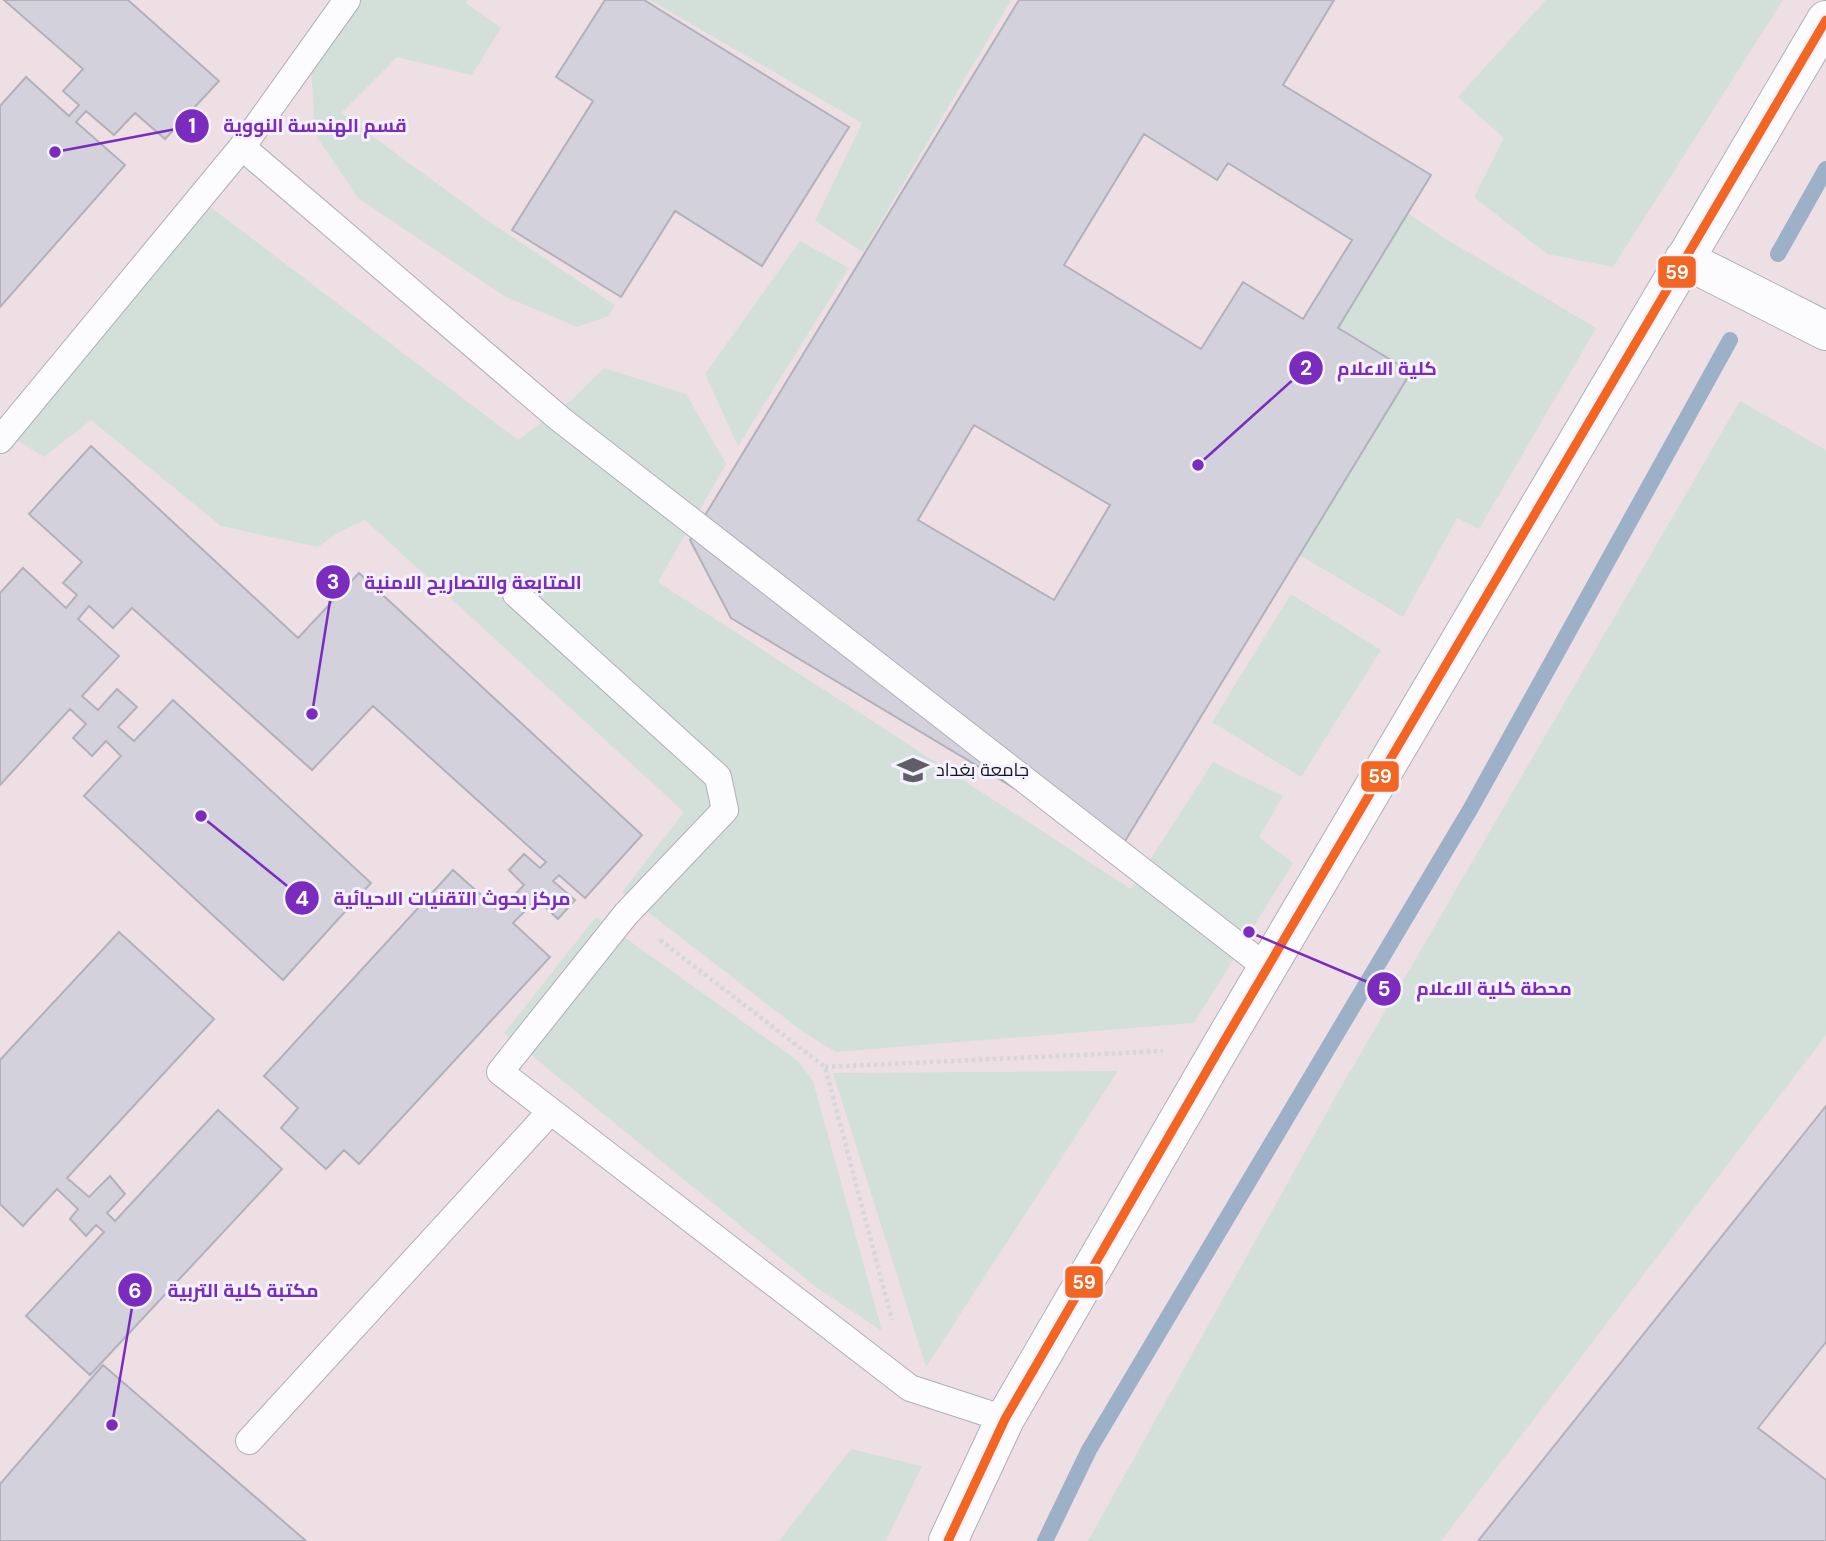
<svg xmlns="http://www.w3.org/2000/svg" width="1826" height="1541" viewBox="0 0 1826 1541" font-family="'DM Sans',Cairo,sans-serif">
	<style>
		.education { fill: #eddfe3 }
		.green { fill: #d3e0da }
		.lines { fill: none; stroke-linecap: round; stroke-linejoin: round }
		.stream { stroke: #9cb1c8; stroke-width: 16 }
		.building { fill: #d2d1dc; stroke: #b2b1bb; stroke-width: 2; fill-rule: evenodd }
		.lane-casing { stroke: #b0afb9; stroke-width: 28 }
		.secondary-casing { stroke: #b0afb9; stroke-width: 40 }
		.path { stroke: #d7d6db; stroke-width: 4.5; stroke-dasharray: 3.5 3.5; stroke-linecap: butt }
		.lane { stroke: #fcfcfe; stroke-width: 26 }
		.secondary { stroke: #fcfcfe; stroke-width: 38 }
		.bus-1-casing { stroke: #f4f2fe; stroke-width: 14 }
		.bus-1 { stroke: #f26522; stroke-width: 9 }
		.labels { text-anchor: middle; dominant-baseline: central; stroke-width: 6; stroke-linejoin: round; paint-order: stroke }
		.poi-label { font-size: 18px; fill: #15131d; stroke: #f4f2fe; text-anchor: start }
		.leader { fill: none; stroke: #7b2cbf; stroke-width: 2.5 }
		.callout-dot { fill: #7b2cbf; stroke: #f4f2fe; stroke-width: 2.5 }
		.mark-label { font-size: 21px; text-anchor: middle; font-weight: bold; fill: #fff }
		.callout-label { font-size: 19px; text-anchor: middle; font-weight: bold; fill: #7b2cbf; stroke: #f4f2fe; stroke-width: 6; stroke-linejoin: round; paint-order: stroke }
		.line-badge { stroke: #f4f2fe; stroke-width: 2.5 }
		.badge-label { font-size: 19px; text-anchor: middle; font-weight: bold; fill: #fff }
	</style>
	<rect width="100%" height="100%" fill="#eae9f5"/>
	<path class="education" d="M 0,0 L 1826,0 L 1826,1541 L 0,1541 Z"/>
	<path class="green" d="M 354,0 L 467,0 L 466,3 L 501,28 L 472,75 L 397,57 L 341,113 L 484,218 L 615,305 L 609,316 L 577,327 L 506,297 L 358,198 L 315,134 L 310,48 Z
		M 650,0 L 1011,0 L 863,252 L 815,221 L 862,123 Z
		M 1546,0 L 1783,0 L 1613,267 L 1547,254 L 1474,197 L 1504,138 L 1458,97 Z
		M 205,203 L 518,440 L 574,398 L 604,368 L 686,394 L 726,464 L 658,582 L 1131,889 L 1213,762 L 1283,796 L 1259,837 L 1293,863 L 1194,1023 L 836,1052 L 803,1032 L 622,892 L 684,812 L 365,520 L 339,532 L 318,547 L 221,526 L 91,420 L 44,457 L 12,437 Z
		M 1408,213 L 1441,236 L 1596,328 L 1479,529 L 1457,518 L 1403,617 L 1300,555 L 1411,372 L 1338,328 Z
		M 800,241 L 849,268 L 738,446 L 705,374 Z
		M 1740,401 L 1826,450 L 1826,1035 L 1441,1541 L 1088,1541 L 1337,1094 Z
		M 1291,594 L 1381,650 L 1301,777 L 1212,722 Z
		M 596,917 L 798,1061 L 813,1081 L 882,1331 L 816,1287 L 504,1033 Z
		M 1118,1071 L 926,1367 L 833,1073 Z
		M 851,1449 L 922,1466 L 886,1541 L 779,1541 Z"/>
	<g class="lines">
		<path class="stream" d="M 1778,254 L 1826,169
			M 1045,1541 L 1089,1450 L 1471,808 L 1730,340"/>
	</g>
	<path class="building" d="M 4,0 L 128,0 L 219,81 L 165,139 L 135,113 L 114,135 L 86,111 L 76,122 L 125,165 L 0,307 L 0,106 L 26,77 L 69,116 L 79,105 L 63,91 L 83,69 Z
		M 605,0 L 644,0 L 849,127 L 762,266 L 675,211 L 621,297 L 512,230 L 593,101 L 556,77 Z
		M 1019,0 L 1334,0 L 1283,85 L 1431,175 L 1338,328 L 1411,372 L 1119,851 L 731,618 L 690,540 ZM 1144,134 L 1217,180 L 1228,163 L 1352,240 L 1303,319 L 1243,282 L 1201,349 L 1064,265 ZM 974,425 L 1110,505 L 1054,600 L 918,520 Z
		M 91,446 L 298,638 L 359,573 L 642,835 L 585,898 L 559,875 L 553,881 L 575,900 L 558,919 L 537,899 L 513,923 L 550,957 L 359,1164 L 344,1150 L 326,1169 L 281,1128 L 298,1108 L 264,1076 L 453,870 L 499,911 L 524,885 L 509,870 L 524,854 L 540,868 L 546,862 L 373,706 L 312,770 L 132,608 L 113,628 L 89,606 L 78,619 L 119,656 L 82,696 L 98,710 L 117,689 L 137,707 L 118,727 L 134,741 L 173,700 L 371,883 L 283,980 L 84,796 L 121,756 L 106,741 L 92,756 L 73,738 L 86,724 L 70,709 L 0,785 L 0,593 L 23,568 L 66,608 L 77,595 L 63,583 L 82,562 L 29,514 Z
		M 119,932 L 214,1019 L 67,1178 L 89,1197 L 110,1176 L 125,1194 L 107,1213 L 115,1221 L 218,1110 L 282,1169 L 90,1375 L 26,1316 L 104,1232 L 96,1225 L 86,1236 L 70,1219 L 78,1209 L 57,1189 L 23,1226 L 0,1204 L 0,1060 Z
		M 1826,1106 L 1826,1342 L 1758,1428 L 1826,1480 L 1826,1541 L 1478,1541 Z
		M 103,1365 L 306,1541 L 0,1541 L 0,1484 Z"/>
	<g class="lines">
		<defs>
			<path id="lane" d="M 347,0 L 242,147 L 560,419 L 1266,967
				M 0,440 L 242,147
				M 516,594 L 718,777 L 725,810 L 626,914 L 500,1072 L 910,1388 L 1005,1419
				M 249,1441 L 550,1112"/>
			<path id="secondary" d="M 1684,259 L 1826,331
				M 948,1541 L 1005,1419 L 1220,1048 L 1826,20"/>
		</defs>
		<use href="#lane" class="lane-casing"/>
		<use href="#secondary" class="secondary-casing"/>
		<path class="path" d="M 660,940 L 825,1067 L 892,1320
			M 825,1067 L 1163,1051"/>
		<use href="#lane" class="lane"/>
		<use href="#secondary" class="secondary"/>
		<defs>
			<path id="bus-1" d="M 948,1541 L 1005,1419 L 1220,1048 L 1826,20"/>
		</defs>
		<use href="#bus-1" class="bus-1-casing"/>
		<use href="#bus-1" class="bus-1"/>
	</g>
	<defs>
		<symbol id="university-bare" viewBox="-9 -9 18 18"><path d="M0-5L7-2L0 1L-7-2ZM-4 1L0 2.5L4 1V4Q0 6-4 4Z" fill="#605e69" stroke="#f4f2fe" stroke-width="2.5" paint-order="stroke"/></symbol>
	</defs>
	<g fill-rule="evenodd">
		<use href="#university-bare" x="891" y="748" width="44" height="44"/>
	</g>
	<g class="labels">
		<g class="poi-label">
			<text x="936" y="770">جامعة بغداد</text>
		</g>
	</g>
	<path class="leader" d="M55 152L192 126M1198 465L1306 368M312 714L333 582M201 816L302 898M1249 932L1384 989M112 1425L135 1290"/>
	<g class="callout-dot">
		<circle cx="55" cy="152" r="7"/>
		<circle cx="1198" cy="465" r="7"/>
		<circle cx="312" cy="714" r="7"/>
		<circle cx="201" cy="816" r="7"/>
		<circle cx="1249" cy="932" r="7"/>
		<circle cx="112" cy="1425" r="7"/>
		<circle cx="192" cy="126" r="18"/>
		<circle cx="1306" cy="368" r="18"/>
		<circle cx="333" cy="582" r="18"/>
		<circle cx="302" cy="898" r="18"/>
		<circle cx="1384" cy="989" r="18"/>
		<circle cx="135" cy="1290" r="18"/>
	</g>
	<g class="mark-label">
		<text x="192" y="133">1</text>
		<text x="1306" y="375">2</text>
		<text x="333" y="589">3</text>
		<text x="302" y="906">4</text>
		<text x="1384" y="996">5</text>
		<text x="135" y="1298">6</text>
	</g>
	<g class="callout-label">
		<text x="315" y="132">قسم الهندسة النووية</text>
		<text x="1387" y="375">كلية الاعلام</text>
		<text x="473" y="589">المتابعة والتصاريح الامنية</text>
		<text x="452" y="905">مركز بحوث التقنيات الاحيائية</text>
		<text x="1494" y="995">محطة كلية الاعلام</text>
		<text x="243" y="1297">مكتبة كلية التربية</text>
	</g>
	<g class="line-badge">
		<rect x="1657" y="255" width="40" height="34" rx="7" fill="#f26522"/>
		<rect x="1360" y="760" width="40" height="33" rx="7" fill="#f26522"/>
		<rect x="1064" y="1265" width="40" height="34" rx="7" fill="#f26522"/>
	</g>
	<g class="badge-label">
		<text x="1677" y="279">59</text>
		<text x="1380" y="783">59</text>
		<text x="1084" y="1289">59</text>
	</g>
</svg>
